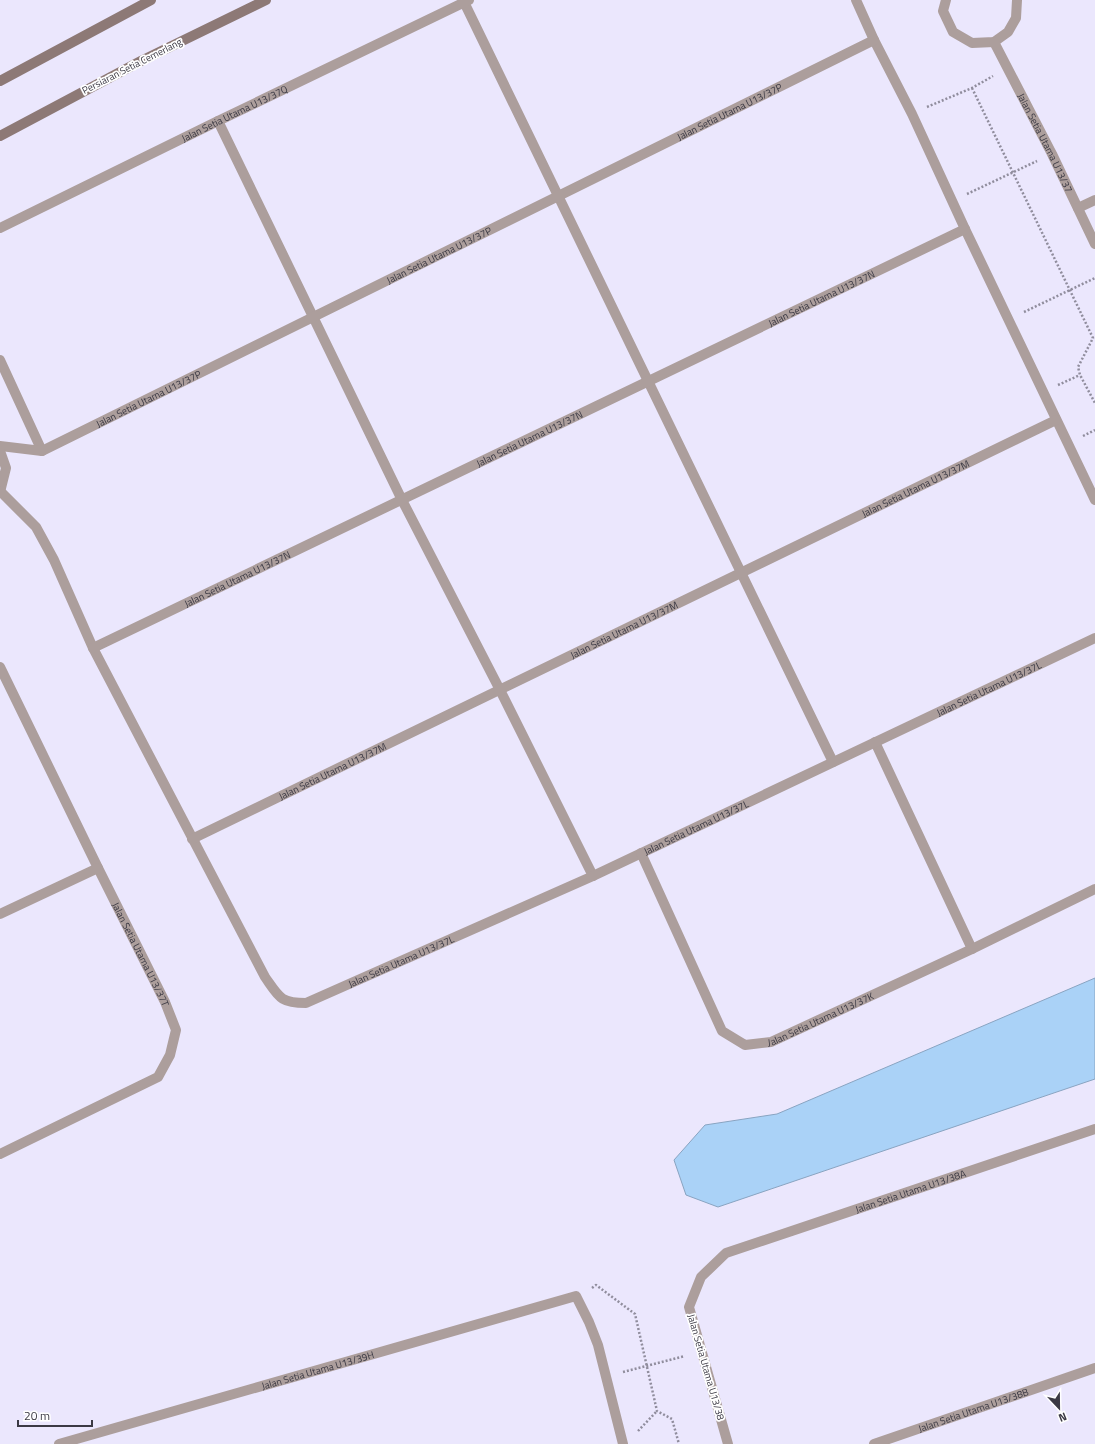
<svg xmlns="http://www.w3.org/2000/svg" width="1095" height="1444" viewBox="0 0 1095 1444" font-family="'Titillium Web',sans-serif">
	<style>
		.water { fill: #aad2f7; stroke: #89a4c1 }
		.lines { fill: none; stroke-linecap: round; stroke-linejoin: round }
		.path { stroke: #908d9d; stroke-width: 2.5; stroke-dasharray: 2 2; stroke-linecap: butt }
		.lane { stroke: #ac9e9c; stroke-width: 10 }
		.street { stroke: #ac9e9c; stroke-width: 10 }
		.secondary { stroke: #8d7976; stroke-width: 10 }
		.labels { text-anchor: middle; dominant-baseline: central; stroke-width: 3.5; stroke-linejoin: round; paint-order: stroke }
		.street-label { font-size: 10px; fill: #3b3944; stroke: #fff }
	</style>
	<rect width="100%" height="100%" fill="#ebe7fd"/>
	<path class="water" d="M 1095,978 L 1095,1079 L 718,1207 L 686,1195 L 674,1160 L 705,1125 L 777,1114 Z"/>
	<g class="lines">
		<path class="path" d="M 972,88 L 1093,338 L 1078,367 L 1080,375 L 1095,403
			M 927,107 L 972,88 L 993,76
			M 967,194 L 1037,161
			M 1024,312 L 1095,278
			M 1058,385 L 1080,375
			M 1083,436 L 1095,430
			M 592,1288 L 596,1285 L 635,1314 L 657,1411 L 672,1419 L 679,1444
			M 623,1372 L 685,1356
			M 638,1431 L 657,1411"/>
		<path class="lane" d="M 464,2 L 833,762
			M 218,121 L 402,500 L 500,690 L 593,876
			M 875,742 L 972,949"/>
		<g class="street">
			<path d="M 856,0 L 874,40 L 912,114 L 965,229 L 1095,500"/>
			<path d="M 946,0 L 943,11 L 953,32 L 972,43 L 994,42 L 1008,32 L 1016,18 L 1017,0"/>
			<path id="s1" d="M 994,42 L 1052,154 L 1095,244"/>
			<path d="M 1078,208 L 1095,200"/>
			<path id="s2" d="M 0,228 L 218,121 L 469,0"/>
			<path d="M 0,360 L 42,451"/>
			<path id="s3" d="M 0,446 L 42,451 L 874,40"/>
			<path d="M 0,451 L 6,468 L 0,492"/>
			<path id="s4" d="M 0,491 L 36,527 L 54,560 L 93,648 L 265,977 C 279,997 280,1003 306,1003 L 593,876 L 1095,638"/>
			<path id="s5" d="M 93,648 L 965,229"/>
			<path id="s6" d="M 0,667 L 98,868 L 165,1002 L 176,1030 L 170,1055 L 158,1077 L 0,1154"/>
			<path id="s7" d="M 192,839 L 1056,420"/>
			<path id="s8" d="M 641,853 L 722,1031 L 745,1045 L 771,1042 L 972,949 L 1095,889"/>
			<path d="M 0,914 L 98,868"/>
			<path id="s9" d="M 59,1444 L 576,1296 L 589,1322 L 598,1345 L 623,1444"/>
			<path id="s10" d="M 728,1444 L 689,1307 L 701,1277 L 726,1253 L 1095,1129"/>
			<path id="s11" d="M 874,1444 L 1095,1368"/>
		</g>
		<path class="secondary" d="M 0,81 L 151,0
			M 0,136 L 141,61 L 266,0"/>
	</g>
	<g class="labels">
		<g class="street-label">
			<text transform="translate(132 66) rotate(-27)">Persiaran Setia Cemerlang</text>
			<text stroke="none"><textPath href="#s3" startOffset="809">Jalan Setia Utama U13/37P</textPath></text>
			<text stroke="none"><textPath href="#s2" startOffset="261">Jalan Setia Utama U13/37Q</textPath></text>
			<text stroke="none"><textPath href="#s1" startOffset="113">Jalan Setia Utama U13/37</textPath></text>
			<text stroke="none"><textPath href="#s3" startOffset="485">Jalan Setia Utama U13/37P</textPath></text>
			<text stroke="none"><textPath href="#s5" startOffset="808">Jalan Setia Utama U13/37N</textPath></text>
			<text stroke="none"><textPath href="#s3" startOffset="161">Jalan Setia Utama U13/37P</textPath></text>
			<text stroke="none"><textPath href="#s5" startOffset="484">Jalan Setia Utama U13/37N</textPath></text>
			<text stroke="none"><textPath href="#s7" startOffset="804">Jalan Setia Utama U13/37M</textPath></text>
			<text stroke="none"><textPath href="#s5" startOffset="160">Jalan Setia Utama U13/37N</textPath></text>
			<text stroke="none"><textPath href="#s7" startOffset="480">Jalan Setia Utama U13/37M</textPath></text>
			<text stroke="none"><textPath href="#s4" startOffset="1360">Jalan Setia Utama U13/37L</textPath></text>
			<text stroke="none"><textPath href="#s7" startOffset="156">Jalan Setia Utama U13/37M</textPath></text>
			<text stroke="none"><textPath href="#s4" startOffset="1036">Jalan Setia Utama U13/37L</textPath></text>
			<text stroke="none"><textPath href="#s6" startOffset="320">Jalan Setia Utama U13/37T</textPath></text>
			<text stroke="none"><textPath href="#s4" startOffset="712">Jalan Setia Utama U13/37L</textPath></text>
			<text stroke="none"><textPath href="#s8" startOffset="303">Jalan Setia Utama U13/37K</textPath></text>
			<text stroke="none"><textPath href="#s10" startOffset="404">Jalan Setia Utama U13/38A</textPath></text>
			<text transform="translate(706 1367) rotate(74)">Jalan Setia Utama U13/38</text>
			<text stroke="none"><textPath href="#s9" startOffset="269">Jalan Setia Utama U13/39H</textPath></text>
			<text stroke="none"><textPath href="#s11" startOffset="105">Jalan Setia Utama U13/38B</textPath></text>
		</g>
	</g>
	<g transform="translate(1059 1408) rotate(158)" stroke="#ffffff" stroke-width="3" paint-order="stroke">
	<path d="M0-3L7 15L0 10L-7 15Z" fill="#3b3944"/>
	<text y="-6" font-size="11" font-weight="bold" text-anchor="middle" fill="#3b3944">N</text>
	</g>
	<path d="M18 1420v6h74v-6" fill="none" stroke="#3b3944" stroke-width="2"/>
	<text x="24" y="1420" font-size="12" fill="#3b3944" stroke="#ffffff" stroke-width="3" paint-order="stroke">20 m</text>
</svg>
